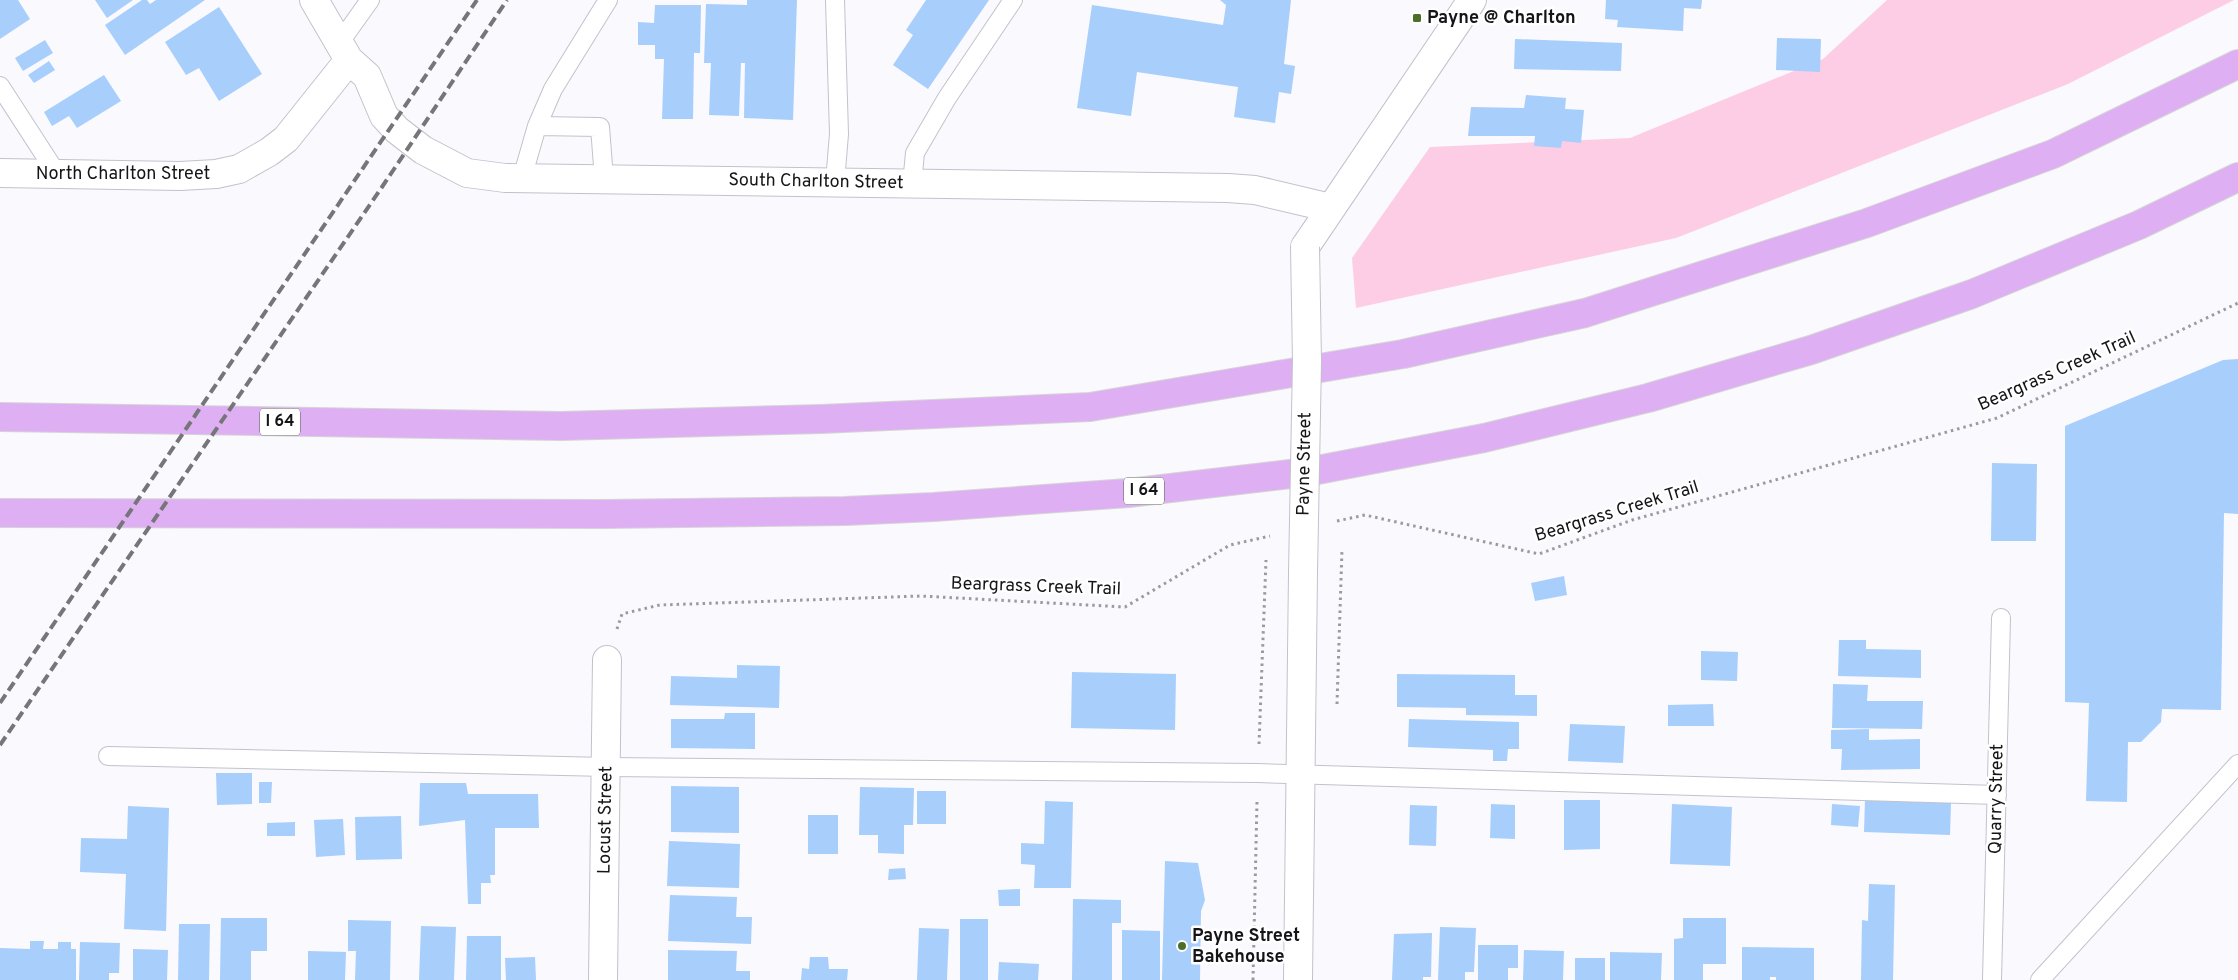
<svg xmlns="http://www.w3.org/2000/svg" width="2238" height="980" viewBox="0 0 2238 980" font-family="Overpass,sans-serif">
	<style>
		.green { fill: #fdcde6 }
		.building { fill: #a8cefc }
		.lines { fill: none; stroke-linecap: round; stroke-linejoin: round }
		.lane-casing { stroke: #c2c2cd; stroke-width: 20 }
		.street-casing { stroke: #c2c2cd; stroke-width: 30 }
		.highway-casing { stroke: #d5d5d5; stroke-width: 30 }
		.path { stroke: #9b9b9f; stroke-width: 3; stroke-dasharray: 2.5 4; stroke-linecap: butt }
		.lane { stroke: #fff; stroke-width: 18 }
		.street { stroke: #fff; stroke-width: 28 }
		.highway { stroke: #deaff2; stroke-width: 28 }
		.rail { stroke: #76767a; stroke-width: 4; stroke-dasharray: 10 5; stroke-linecap: butt }
		.street-bridge-casing { stroke: #c2c2cd; stroke-width: 30; stroke-linecap: butt }
		.street-bridge { stroke: #fff; stroke-width: 28 }
		.poi-dot { fill: #4b6f28; stroke: #fff; stroke-width: 2 }
		.labels { text-anchor: middle; dominant-baseline: central; stroke-width: 5; stroke-linejoin: round; paint-order: stroke }
		.shield { fill: #fff; stroke: #5b5b5d; stroke-width: 1 }
		.shield-label { font-size: 16px; font-weight: bold; fill: #151518 }
		.poi-label { font-size: 18px; font-weight: bold; fill: #151518; stroke: #fff; text-anchor: start }
		.street-label { font-size: 18px; fill: #151518; stroke: #fff }
	</style>
	<rect width="100%" height="100%" fill="#f9f9fe"/>
	<path class="green" d="M 1887,0 L 2234,0 L 2068,84 L 1676,238 L 1356,308 L 1352,258 L 1430,147 L 1630,138 L 1823,59 Z"/>
	<path class="building" d="M 0,0 L 18,0 L 30,19 L 0,39 Z
		M 95,0 L 133,0 L 107,18 Z
		M 142,0 L 147,0 L 150,4 L 156,0 L 205,0 L 125,55 L 105,25 Z
		M 747,0 L 797,0 L 793,120 L 744,118 L 745,63 L 741,63 L 739,116 L 709,115 L 711,63 L 704,63 L 706,4 L 747,5 Z
		M 926,0 L 989,0 L 928,89 L 893,65 L 913,35 L 906,30 Z
		M 1220,0 L 1291,0 L 1284,64 L 1295,66 L 1291,94 L 1279,92 L 1275,123 L 1234,117 L 1238,87 L 1137,72 L 1131,116 L 1077,108 L 1092,5 L 1223,25 L 1226,5 Z
		M 1606,0 L 1702,0 L 1701,9 L 1684,8 L 1683,31 L 1617,27 L 1618,20 L 1605,19 Z
		M 655,5 L 701,5 L 700,53 L 694,53 L 693,119 L 662,119 L 664,59 L 655,59 L 655,45 L 638,45 L 638,22 L 654,23 Z
		M 219,7 L 262,74 L 219,101 L 199,68 L 186,75 L 165,42 Z
		M 1777,38 L 1821,39 L 1820,72 L 1776,70 Z
		M 1515,39 L 1622,43 L 1621,71 L 1514,69 Z
		M 45,40 L 53,53 L 23,71 L 15,58 Z
		M 49,61 L 55,70 L 34,83 L 28,75 Z
		M 104,75 L 121,101 L 77,128 L 69,116 L 52,126 L 44,112 Z
		M 1526,95 L 1566,98 L 1565,109 L 1584,110 L 1581,143 L 1562,141 L 1561,148 L 1534,146 L 1535,136 L 1468,136 L 1471,107 L 1524,108 Z
		M 2238,359 L 2238,514 L 2224,513 L 2221,710 L 2162,709 L 2161,722 L 2141,742 L 2128,742 L 2127,802 L 2086,801 L 2089,703 L 2065,702 L 2065,426 L 2223,360 Z
		M 1992,463 L 2037,464 L 2036,541 L 1991,541 Z
		M 1564,576 L 1567,595 L 1535,601 L 1531,583 Z
		M 1839,640 L 1866,640 L 1866,649 L 1921,650 L 1921,678 L 1838,676 Z
		M 1701,651 L 1738,652 L 1737,681 L 1701,680 Z
		M 737,665 L 780,666 L 779,708 L 670,705 L 671,676 L 737,678 Z
		M 1072,672 L 1176,674 L 1175,730 L 1071,728 Z
		M 1397,674 L 1515,675 L 1515,695 L 1537,695 L 1537,716 L 1466,715 L 1466,708 L 1397,707 Z
		M 1833,684 L 1868,685 L 1867,701 L 1923,701 L 1922,729 L 1832,728 Z
		M 1713,704 L 1714,726 L 1668,726 L 1668,705 Z
		M 725,713 L 755,713 L 755,749 L 671,748 L 671,719 L 724,719 Z
		M 1409,719 L 1519,722 L 1519,749 L 1508,749 L 1507,761 L 1493,761 L 1493,750 L 1408,747 Z
		M 1570,724 L 1625,726 L 1623,763 L 1568,761 Z
		M 1869,729 L 1869,740 L 1920,739 L 1920,769 L 1841,770 L 1842,749 L 1831,749 L 1831,730 Z
		M 216,773 L 252,773 L 252,804 L 217,805 Z
		M 259,782 L 272,782 L 271,803 L 259,803 Z
		M 420,783 L 466,783 L 468,794 L 538,794 L 539,828 L 495,828 L 495,875 L 490,875 L 491,883 L 481,883 L 481,904 L 468,904 L 465,820 L 419,826 Z
		M 671,786 L 739,787 L 739,833 L 671,832 Z
		M 860,787 L 914,788 L 913,825 L 904,825 L 904,854 L 878,853 L 878,835 L 859,835 Z
		M 917,791 L 946,791 L 946,824 L 917,824 Z
		M 1564,800 L 1600,800 L 1600,849 L 1564,850 Z
		M 1865,800 L 1951,803 L 1950,835 L 1864,832 Z
		M 1045,801 L 1073,802 L 1071,888 L 1034,888 L 1035,865 L 1021,864 L 1021,843 L 1044,844 Z
		M 1491,804 L 1515,805 L 1515,839 L 1490,838 Z
		M 1672,804 L 1732,807 L 1730,866 L 1670,864 Z
		M 1832,804 L 1860,806 L 1858,827 L 1831,825 Z
		M 1410,805 L 1437,806 L 1436,846 L 1409,845 Z
		M 128,806 L 169,808 L 166,931 L 124,929 L 126,874 L 80,872 L 81,838 L 127,839 Z
		M 808,815 L 838,815 L 838,854 L 808,854 Z
		M 401,816 L 402,859 L 356,860 L 355,817 Z
		M 343,819 L 345,855 L 316,857 L 314,820 Z
		M 295,822 L 295,836 L 267,836 L 267,823 Z
		M 669,841 L 740,844 L 739,888 L 667,886 Z
		M 1165,861 L 1198,863 L 1205,900 L 1201,911 L 1200,980 L 1162,980 Z
		M 905,868 L 906,879 L 888,880 L 889,869 Z
		M 1869,884 L 1895,885 L 1893,980 L 1861,980 L 1862,920 L 1868,921 Z
		M 1020,889 L 1020,906 L 999,906 L 998,890 Z
		M 670,895 L 737,897 L 736,917 L 752,917 L 751,944 L 668,941 Z
		M 1073,899 L 1121,900 L 1121,923 L 1112,923 L 1112,980 L 1072,980 Z
		M 221,918 L 267,918 L 267,951 L 251,951 L 251,980 L 220,980 Z
		M 1683,918 L 1726,918 L 1726,964 L 1703,964 L 1703,980 L 1674,980 L 1674,939 L 1683,938 Z
		M 960,919 L 988,919 L 988,980 L 960,980 Z
		M 348,920 L 391,921 L 390,980 L 355,980 L 356,951 L 348,951 Z
		M 179,924 L 210,924 L 209,980 L 178,980 Z
		M 421,926 L 456,927 L 454,980 L 419,980 Z
		M 1440,927 L 1476,928 L 1474,972 L 1465,972 L 1465,980 L 1438,980 Z
		M 919,928 L 949,929 L 947,980 L 917,980 Z
		M 1122,930 L 1160,931 L 1160,980 L 1122,980 Z
		M 1432,933 L 1431,977 L 1423,977 L 1423,980 L 1392,980 L 1394,934 Z
		M 467,936 L 501,936 L 501,980 L 466,980 Z
		M 30,941 L 44,941 L 43,949 L 58,949 L 58,942 L 71,942 L 71,949 L 76,949 L 76,980 L 0,980 L 0,948 L 30,949 Z
		M 80,942 L 120,943 L 119,973 L 109,973 L 109,980 L 79,980 Z
		M 1478,945 L 1518,945 L 1518,968 L 1508,968 L 1508,980 L 1478,980 Z
		M 1742,947 L 1814,948 L 1814,980 L 1776,980 L 1776,968 L 1776,977 L 1770,977 L 1770,980 L 1742,980 Z
		M 133,949 L 168,950 L 167,980 L 133,980 Z
		M 668,950 L 737,951 L 736,971 L 750,971 L 750,980 L 668,980 Z
		M 1524,950 L 1564,951 L 1563,980 L 1523,980 Z
		M 308,951 L 346,952 L 345,980 L 308,980 Z
		M 1610,952 L 1662,953 L 1661,980 L 1610,980 Z
		M 535,957 L 536,980 L 506,980 L 505,958 Z
		M 810,957 L 828,957 L 829,969 L 848,969 L 847,980 L 801,980 L 802,968 L 809,969 Z
		M 1575,958 L 1605,958 L 1605,980 L 1575,980 Z
		M 999,962 L 1039,964 L 1038,980 L 998,980 Z"/>
	<g class="lines">
		<defs>
			<path id="lane" d="M 340,42 L 370,0
				M 0,86 L 57,174
				M 537,126 L 600,127 L 604,179
				M 522,178 L 537,126 L 553,89 L 608,0
				M 835,182 L 839,134 L 835,0
				M 912,184 L 915,153 L 947,98 L 1013,0
				M 108,756 L 607,767 L 1257,773 L 1997,795
				M 1992,980 L 2001,618
				M 2040,980 L 2238,764"/>
			<path id="street" d="M 314,0 L 349,60 L 367,76 L 384,116 L 397,130 L 423,150 L 467,173 L 505,178 L 1228,188 L 1255,190 L 1331,208
				M 0,173 L 180,176 L 216,174 L 239,169 L 269,152 L 286,139 L 349,60
				M 1305,247 L 1472,0
				M 603,980 L 607,660
				M 1298,980 L 1303,573"/>
			<path id="highway" d="M 0,417 L 561,426 L 821,419 L 1090,407 L 1403,354 L 1585,313 L 1867,223 L 2053,154 L 2238,64
				M 0,513 L 604,514 L 845,511 L 934,507 L 1128,493 L 1307,472 L 1484,438 L 1648,398 L 1811,350 L 1972,294 L 2139,225 L 2238,177"/>
		</defs>
		<use href="#lane" class="lane-casing"/>
		<use href="#street" class="street-casing"/>
		<use href="#highway" class="highway-casing"/>
		<path class="path" d="M 1337,521 L 1365,515 L 1539,554 L 1632,520 L 1997,418 L 2238,303
			M 617,629 L 622,614 L 660,605 L 921,596 L 1125,607 L 1230,545 L 1270,536
			M 1337,704 L 1342,549
			M 1259,744 L 1266,560
			M 1253,980 L 1257,801"/>
		<use href="#lane" class="lane"/>
		<use href="#street" class="street"/>
		<use href="#highway" class="highway"/>
		<path class="rail" d="M 0,703 L 477,0
			M 0,745 L 382,187 L 507,0"/>
		<defs>
			<path id="street-bridge" d="M 1303,573 L 1307,361 L 1305,247"/>
		</defs>
		<use href="#street-bridge" class="street-bridge-casing"/>
		<use href="#street-bridge" class="street-bridge"/>
	</g>
	<g class="poi-dot">
		<rect x="1412" y="13" width="10" height="10" rx="2.5"/>
		<circle cx="1182" cy="946" r="5"/>
	</g>
	<g class="labels">
		<g class="shield">
			<rect x="260" y="408.5" width="40" height="27" rx="4"/>
			<rect x="1124" y="477.5" width="40" height="27" rx="4"/>
		</g>
		<g class="shield-label">
			<text x="280" y="422">I 64</text>
			<text x="1144" y="491">I 64</text>
		</g>
		<g class="poi-label">
			<text x="1427" y="18">Payne @ Charlton</text>
			<text x="1192" y="936">Payne Street<tspan x="1192" dy="21">Bakehouse</tspan></text>
		</g>
		<g class="street-label">
			<text x="123" y="174">North Charlton Street</text>
			<text transform="translate(816 182) rotate(1)">South Charlton Street</text>
			<text transform="translate(2057 372) rotate(-24)">Beargrass Creek Trail</text>
			<text transform="translate(1305 464) rotate(-89)">Payne Street</text>
			<text transform="translate(1617 512) rotate(-17)">Beargrass Creek Trail</text>
			<text transform="translate(1036 587) rotate(2)">Beargrass Creek Trail</text>
			<text transform="translate(1997 799) rotate(-89)">Quarry Street</text>
			<text transform="translate(606 820) rotate(-89)">Locust Street</text>
		</g>
	</g>
</svg>
